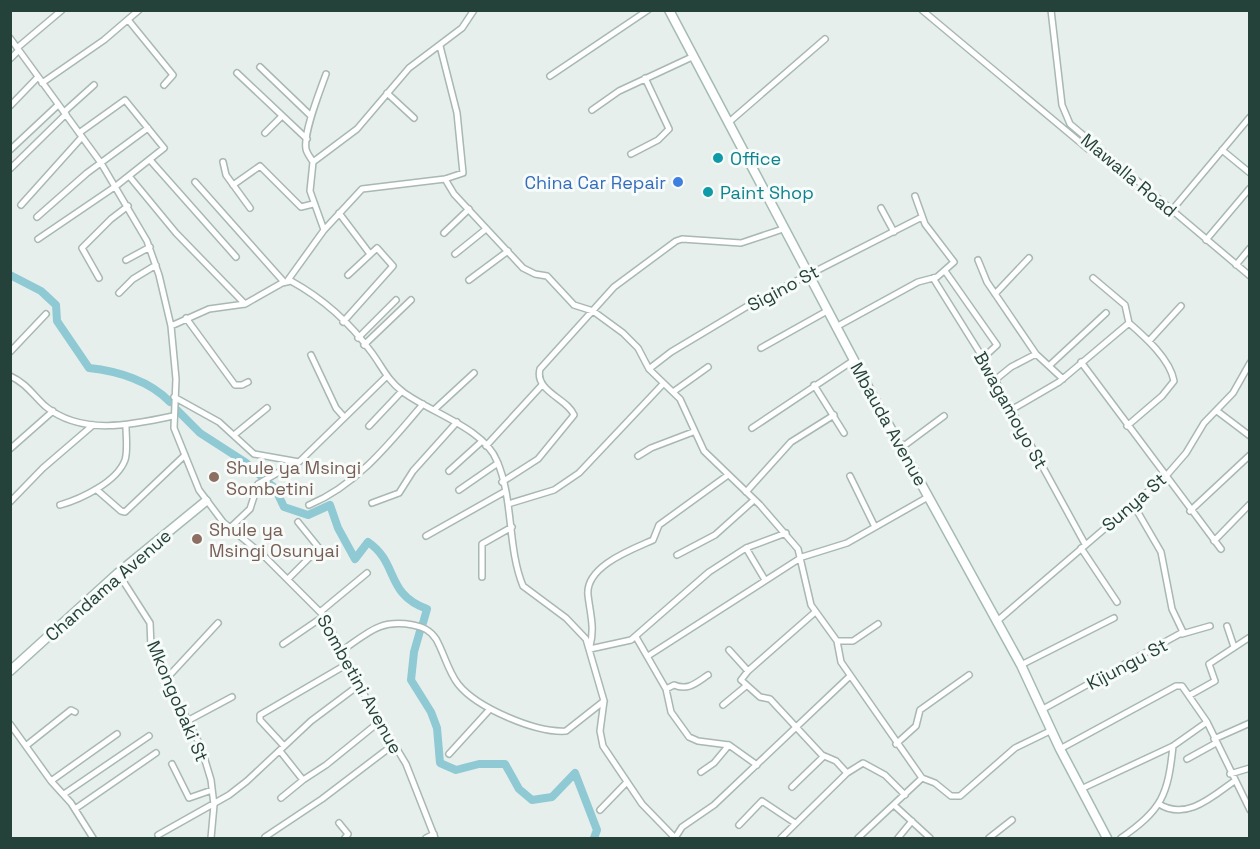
<svg xmlns="http://www.w3.org/2000/svg" width="1260" height="849" viewBox="0 0 1260 849" font-family="'Space Grotesk',sans-serif">
	<style>
		.lines { fill: none; stroke-linecap: round; stroke-linejoin: round }
		.river { stroke: #8ec9d4; stroke-width: 8 }
		.street-casing { stroke: #a8b8b2; stroke-width: 8 }
		.secondary-casing { stroke: #a4bbb3; stroke-width: 11 }
		.street { stroke: #fff; stroke-width: 5 }
		.secondary { stroke: #fff; stroke-width: 8 }
		.culture-dot { fill: #0f9aa8; stroke: #f7fbf9; stroke-width: 2 }
		.shop-dot { fill: #3f7fe0; stroke: #f7fbf9; stroke-width: 2 }
		.education-dot { fill: #8d6e63; stroke: #f7fbf9; stroke-width: 2 }
		.labels { text-anchor: middle; dominant-baseline: central; stroke-width: 6; stroke-linejoin: round; paint-order: stroke }
		.culture-label { font-size: 18px; fill: #0d838f; stroke: #f7fbf9; text-anchor: start }
		.street-label { font-size: 18px; fill: #24423a; stroke: #f7fbf9 }
		.shop-label { font-size: 18px; fill: #366cbe; stroke: #f7fbf9; text-anchor: end }
		.education-label { font-size: 18px; fill: #785e54; stroke: #f7fbf9; text-anchor: start }
	</style>
	<rect width="100%" height="100%" fill="#e6efeb"/>
	<g class="lines">
		<path class="river" d="M 10,275 L 41,291 L 56,305 L 57,321 L 89,368 C 118,371 150,381 170,402
			M 177,410 L 200,433 L 245,462 L 261,476
			M 267,482 L 275,488 L 284,507 L 308,515 L 330,505 L 338,528 L 355,559 L 368,542 C 399,563 385,594 427,609 L 423,623
			M 420,631 L 414,652 L 411,680 L 431,712 L 437,728 L 440,763 L 456,770 L 479,764 L 505,764 L 519,789 L 532,800 L 552,797 L 575,773 L 597,830 L 594,838"/>
		<defs>
			<path id="street" d="M 922,10 L 1088,149 L 1104,154
				M 1051,10 L 1062,105 L 1070,124 L 1250,276
				M 129,21 L 173,75 L 164,85
				M 10,38 L 101,163 L 147,241 L 159,275 L 171,326 L 176,379 L 174,428 L 199,490 L 223,522 L 264,556 L 324,616 L 365,696 L 406,764 L 435,838
				M 17,48 L 62,10
				M 10,59 L 18,51
				M 260,67 L 311,116
				M 237,73 L 307,139
				M 550,76 L 648,10
				M 42,83 L 104,40 L 139,10
				M 387,93 L 414,118
				M 10,106 L 38,77
				M 592,110 L 619,91 L 692,57
				M 64,112 L 94,85
				M 728,123 L 825,39
				M 265,133 L 282,116
				M 10,150 L 58,105
				M 1222,150 L 1250,173
				M 631,154 L 658,140 L 669,129 L 645,78
				M 150,160 L 236,257
				M 223,162 L 226,175 L 250,208
				M 313,162 C 311,158 307,154 306,149 C 303,133 320,91 326,74
				M 10,169 L 66,114
				M 129,176 L 176,233 L 245,304
				M 445,179 L 454,194 L 523,268 L 535,274 L 547,276 L 574,305 L 593,311 L 623,333 L 638,348 L 649,369 L 680,399 L 704,451 L 760,505 L 798,549 L 811,605 L 837,641 L 841,662 L 922,778 L 935,783 L 951,796 L 960,796 L 1015,748 L 1052,730
				M 195,182 L 284,282
				M 233,185 L 260,166 L 301,207 L 313,204
				M 21,205 L 82,137
				M 881,208 L 894,232
				M 1172,210 L 1250,117
				M 339,213 L 370,254
				M 37,217 L 87,173 L 148,128
				M 324,230 L 310,191 L 313,162 L 357,129 L 409,68 L 462,28 L 474,10
				M 444,233 L 469,209
				M 38,239 L 116,186 L 164,148 L 125,100 L 79,133
				M 1206,240 L 1250,188
				M 455,254 L 486,229
				M 126,260 L 150,247
				M 978,260 L 987,282 L 1036,354 L 1063,379
				M 1236,265 L 1250,248
				M 945,271 L 997,345 L 983,358
				M 99,278 L 82,248 L 111,219 L 128,206
				M 933,278 L 983,358 L 1085,544
				M 1093,278 L 1125,305 L 1129,323
				M 288,280 L 324,230 L 362,189 L 445,179 L 463,173 L 457,113 L 440,46
				M 469,280 L 508,251
				M 119,293 L 133,279 L 156,265
				M 995,294 L 1029,258
				M 186,318 L 235,385 L 242,385 L 248,382
				M 343,322 L 393,266 L 377,248 L 348,275
				M 171,326 L 209,309 L 245,304 L 282,283 L 291,281 C 322,298 351,324 372,353 C 383,368 388,381 403,392 C 429,412 484,428 497,461 C 514,500 507,547 523,586 L 566,618 L 586,639 L 604,701 L 600,731 L 603,746 L 642,804 L 675,838
				M 836,327 L 918,282 L 937,277 L 954,262 L 925,224 L 915,196
				M 358,338 L 396,300
				M 1149,341 L 1181,306
				M 364,345 L 411,300
				M 761,348 L 827,311
				M 10,352 L 46,314
				M 311,355 L 336,408 L 344,417
				M 1081,362 L 1221,549
				M 1050,365 L 1106,313
				M 649,369 L 671,352 L 751,304 L 922,217
				M 10,376 C 26,383 33,395 45,406 C 81,436 132,425 173,416
				M 995,380 L 1011,367 L 1036,354
				M 814,385 L 844,433
				M 673,392 L 708,367
				M 174,397 L 219,422 L 254,454 L 299,462 L 386,377
				M 435,409 L 474,373
				M 1011,410 L 1059,382 L 1129,323
				M 1217,411 L 1250,436
				M 369,426 L 402,391
				M 1127,426 L 1162,396 L 1174,381 C 1170,359 1145,337 1129,323
				M 752,428 L 854,360
				M 234,435 L 267,408
				M 486,446 L 542,385
				M 901,448 L 944,416
				M 10,449 L 53,411
				M 638,456 L 651,448 L 693,432
				M 449,471 L 481,442
				M 850,476 L 875,527
				M 502,482 L 538,459 L 574,415 C 568,399 534,391 540,369 L 614,287 L 676,241 L 682,239 L 741,243 L 783,229
				M 97,490 L 121,511 L 125,512 L 185,455
				M 459,490 L 498,463
				M 746,492 L 791,442 L 834,415
				M 10,502 L 43,468 L 93,425
				M 372,503 L 399,493 L 413,471 L 457,422
				M 508,504 L 554,490 L 579,473 L 663,384
				M 60,505 C 81,499 117,482 125,460 C 128,451 126,436 126,427
				M 309,505 C 357,485 390,443 423,404
				M 1190,511 L 1250,455
				M 230,528 L 250,509 L 258,484 L 286,468 L 291,462
				M 426,536 L 504,492
				M 1214,541 L 1250,504
				M 746,548 L 765,580
				M 1081,548 L 1117,602
				M 677,555 L 715,535 L 754,500
				M 118,573 L 150,623 L 151,647 L 201,747 L 211,780 L 214,805 L 211,838
				M 482,577 L 482,544 L 512,527
				M 288,579 L 319,548 L 298,522
				M 320,612 L 367,573
				M 814,613 L 748,671 L 741,680 L 760,697 L 770,699 L 822,755 L 836,761 L 847,773
				M 996,622 L 1166,476 L 1186,453 L 1204,423 L 1233,393 L 1250,363
				M 1227,626 L 1234,647
				M 1182,634 L 1210,626
				M 636,637 L 666,689 L 671,712 L 689,737 L 698,741 L 729,745 L 714,763 L 701,772
				M 837,641 L 853,641 L 878,624
				M 283,644 L 324,616
				M 590,646 C 595,628 590,613 588,595 C 585,566 633,549 653,540 L 659,525 L 728,475
				M 590,649 L 631,640 L 709,572 L 746,548 L 786,533
				M 343,650 C 369,632 380,619 413,625 C 423,627 430,630 436,639 C 444,653 448,671 458,684 C 477,708 536,733 566,731 L 604,701
				M 729,650 L 748,671
				M 648,656 L 802,557 L 847,543 L 928,497
				M 1021,665 L 1114,618
				M 167,678 L 218,623
				M 666,689 L 674,685 C 688,691 696,683 708,675
				M 1190,695 L 1215,681 L 1209,664 L 1250,637
				M 723,705 L 746,686
				M 1043,709 L 1183,632 L 1172,609 L 1161,552 L 1133,504
				M 189,720 L 232,697
				M 10,724 L 51,781 L 71,803 L 93,838
				M 1214,739 L 1250,723
				M 896,744 L 916,726 L 920,710 L 969,675
				M 27,745 L 71,710 L 75,712
				M 729,745 L 757,765
				M 284,746 L 260,720 L 260,715 L 349,663
				M 1060,749 L 1176,686 L 1182,686 L 1207,722 L 1250,810
				M 280,751 L 303,780 L 326,765 L 379,722
				M 449,754 L 490,709
				M 1187,759 L 1216,743
				M 172,764 L 189,798 L 212,790
				M 1230,774 L 1250,768
				M 51,781 L 117,734
				M 792,787 L 824,756
				M 1081,789 L 1173,746 L 1207,722
				M 64,794 L 149,736
				M 281,798 L 303,780
				M 1159,804 C 1186,821 1212,797 1233,782
				M 894,805 L 930,838
				M 75,809 L 156,753
				M 600,810 L 627,782
				M 339,823 L 348,834 L 345,838
				M 739,825 L 762,801 L 795,823
				M 158,835 L 229,795 L 247,781 L 311,721 L 359,685
				M 265,837 L 322,799 L 393,745
				M 426,838 L 434,834
				M 675,838 L 682,827 L 714,805 L 850,676
				M 781,838 L 847,773 L 863,763 L 885,775 L 905,795
				M 858,838 L 922,778
				M 898,838 L 912,821
				M 989,838 L 1012,820
				M 1121,838 C 1162,810 1168,795 1173,746"/>
			<path id="secondary" d="M 669,10 L 875,400 L 1021,665 L 1060,749 L 1107,838
				M 10,671 L 118,573 L 206,501"/>
		</defs>
		<use href="#street" class="street-casing"/>
		<use href="#secondary" class="secondary-casing"/>
		<use href="#street" class="street"/>
		<use href="#secondary" class="secondary"/>
	</g>
	<g class="culture-dot">
		<circle cx="718" cy="158" r="6"/>
		<circle cx="708" cy="192" r="6"/>
	</g>
	<circle class="shop-dot" cx="678" cy="182" r="6"/>
	<g class="education-dot">
		<circle cx="214" cy="477" r="6"/>
		<circle cx="197" cy="539" r="6"/>
	</g>
	<g class="labels">
		<g class="culture-label">
			<text x="730" y="158">Office</text>
			<text x="720" y="192">Paint Shop</text>
		</g>
		<g class="street-label">
			<text transform="translate(1129 175) rotate(40)">Mawalla Road</text>
			<text transform="translate(783 288) rotate(-28)">Sigino St</text>
			<text transform="translate(1011 410) rotate(61)">Bwagamoyo St</text>
			<text transform="translate(889 424) rotate(61)">Mbauda Avenue</text>
			<text transform="translate(1134 502) rotate(-41)">Sunya St</text>
			<text transform="translate(108 585) rotate(-41)">Chandama Avenue</text>
			<text transform="translate(1127 664) rotate(-28)">Kijungu St</text>
			<text transform="translate(360 684) rotate(61)">Sombetini Avenue</text>
			<text transform="translate(178 701) rotate(67)">Mkongobaki St</text>
		</g>
		<g class="shop-label">
			<text x="666" y="182">China Car Repair</text>
		</g>
		<g class="education-label">
			<text x="226" y="467">Shule ya Msingi<tspan x="226" dy="21">Sombetini</tspan></text>
			<text x="209" y="529">Shule ya<tspan x="209" dy="21">Msingi Osunyai</tspan></text>
		</g>
	</g>
	<rect width="1260" height="849" fill="none" stroke="#24423a" stroke-width="24"/>
</svg>
